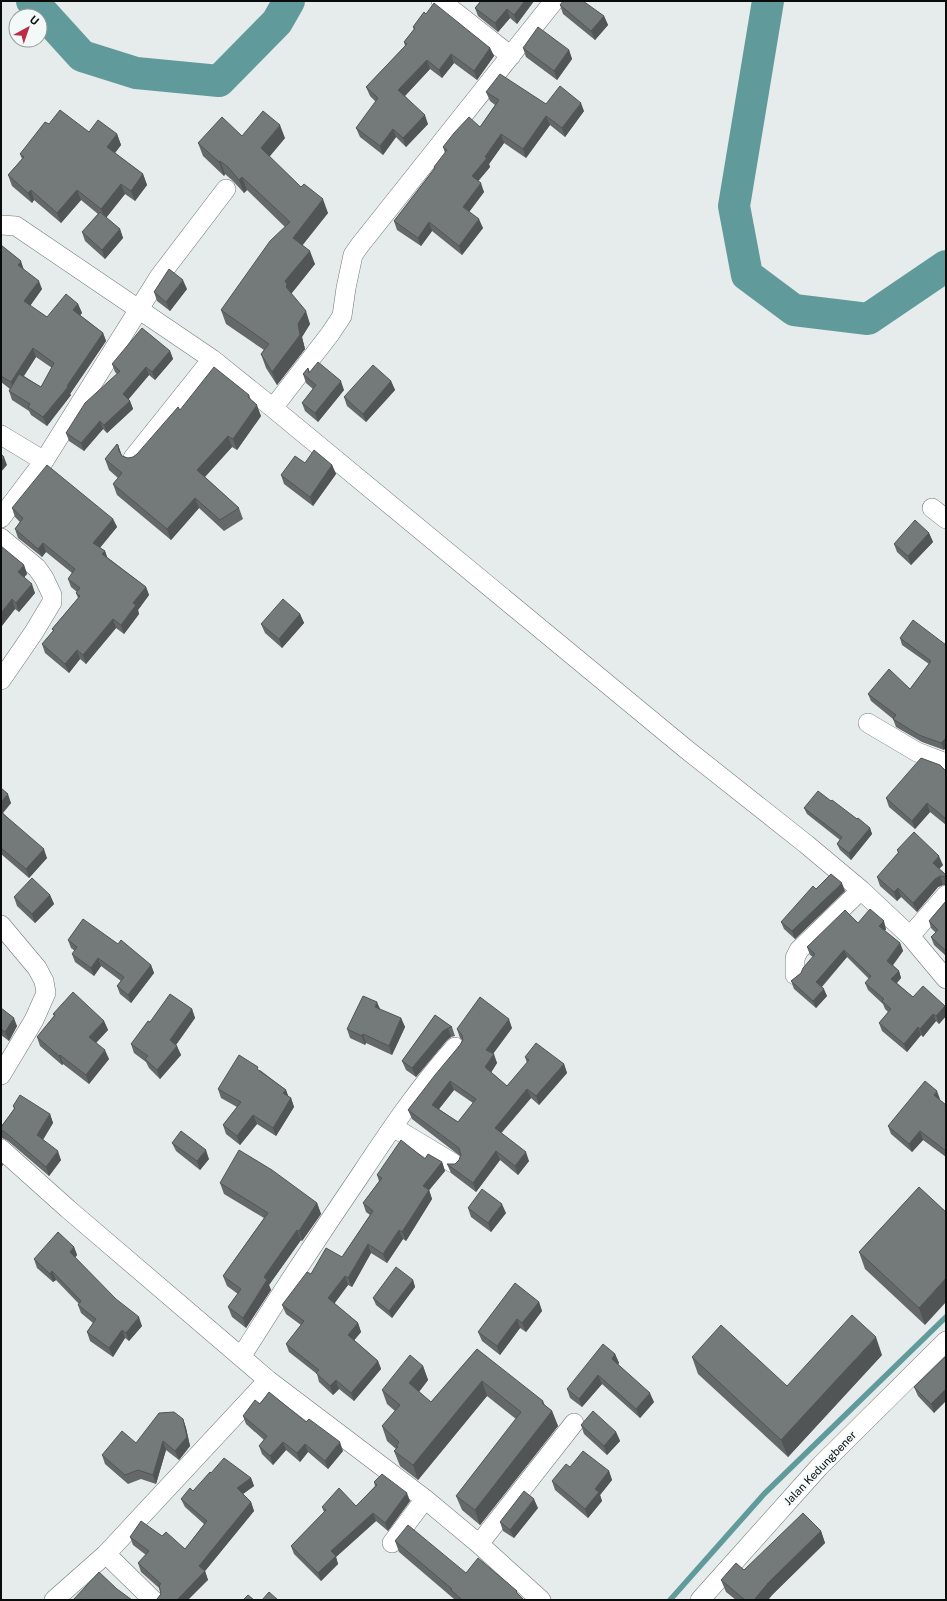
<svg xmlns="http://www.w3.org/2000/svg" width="947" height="1601" viewBox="0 0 947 1601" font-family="'Public Sans',sans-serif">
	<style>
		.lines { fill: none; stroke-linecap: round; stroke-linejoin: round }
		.stream { stroke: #619a9b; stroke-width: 5.5 }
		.river { stroke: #619a9b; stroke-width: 32 }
		.minor-casing { stroke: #717676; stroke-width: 20 }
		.minor { stroke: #fff; stroke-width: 19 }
		.wall { fill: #646868; fill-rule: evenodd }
		.shaded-wall { fill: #515555 }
		.building { fill: #747979; stroke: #515555; fill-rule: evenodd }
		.labels { text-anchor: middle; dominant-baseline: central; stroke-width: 3.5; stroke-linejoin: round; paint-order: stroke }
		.street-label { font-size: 11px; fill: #0a0c0c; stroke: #f3f9f9 }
	</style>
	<rect width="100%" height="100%" fill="#e6ebeb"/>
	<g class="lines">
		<path class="stream" d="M 670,1600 L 764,1494 L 946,1317"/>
		<path class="river" d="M 32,1 L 82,56 L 136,73 L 219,81 L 277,22 L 289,1
			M 768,1 L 734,206 L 747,275 L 794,310 L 868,319 L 946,266"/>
		<defs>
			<path id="minor" d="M 441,1 L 511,56
				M 1,225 L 16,226 L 212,359 L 273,408 L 686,749 L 806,844 L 861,890 L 910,936 L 946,979
				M 273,408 L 330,334 L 342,316 L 346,288 L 353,255 L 360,245 L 554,1
				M 1,435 L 44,461
				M 133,458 L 212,359
				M 932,508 L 946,519
				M 1,518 L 44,461 L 159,277 L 226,189
				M 1,538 L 37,568 L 44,578 L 52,595 L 52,602 L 34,632 L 1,680
				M 868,723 L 917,752 L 946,763
				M 1,925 L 37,968 L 44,981 L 46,993 L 34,1020 L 1,1075
				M 910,936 L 946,895
				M 795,975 L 795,958 L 799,950 L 861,890
				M 393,1127 L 453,1163
				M 1,1149 L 68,1209 L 268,1380 L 425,1499 L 479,1544 L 541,1600
				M 241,1357 C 280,1295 320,1234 361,1174 C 390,1130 420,1086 455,1047
				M 392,1543 L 425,1499
				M 479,1544 L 574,1423
				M 106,1554 L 153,1600
				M 54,1600 L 106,1554 L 268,1380
				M 700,1600 L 819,1467 L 946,1341"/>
		</defs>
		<use href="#minor" class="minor-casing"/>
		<use href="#minor" class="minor"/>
	</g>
	<path class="wall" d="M 481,1 L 534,1 L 517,24 L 510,18 L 498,32 L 478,16 L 475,8 Z
		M 560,5 L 604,16 L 608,25 L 595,40 L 563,14 Z
		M 426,14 L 490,48 L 494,56 L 477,80 L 454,63 L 442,78 L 430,69 L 405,96 L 428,124 L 406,147 L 396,137 L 383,155 L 360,137 L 356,128 L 376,102 L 370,96 L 366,87 L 405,46 L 404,42 L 414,30 L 413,27 Z
		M 523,48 L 569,50 L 572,59 L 557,80 L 526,57 Z
		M 486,92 L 546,104 L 584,111 L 565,137 L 550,125 L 526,158 L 504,143 L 489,164 L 490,167 L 478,181 L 484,192 L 469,212 L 483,228 L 462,255 L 432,231 L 421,246 L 397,230 L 394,221 L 434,169 L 434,167 L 445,153 L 443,147 L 480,127 L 495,105 L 490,101 Z
		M 49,124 L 89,132 L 117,134 L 121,145 L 115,153 L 143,174 L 147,185 L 135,201 L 125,194 L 106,218 L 120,229 L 123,238 L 105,259 L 85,241 L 82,232 L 98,214 L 81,200 L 61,223 L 34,200 L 32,203 L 12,186 L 8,175 L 22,159 L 20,154 Z
		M 242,136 L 285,138 L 269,157 L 328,213 L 302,245 L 315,264 L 291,294 L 310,324 L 302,337 L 305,349 L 277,385 L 266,368 L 261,354 L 264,350 L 226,324 L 221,310 L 285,227 L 247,190 L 244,193 L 233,181 L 225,174 L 224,176 L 203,156 L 198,143 Z
		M 1,245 L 42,289 L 30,306 L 47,317 L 78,304 L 82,313 L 80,315 L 103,333 L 106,341 L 70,394 L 71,395 L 47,426 L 31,415 L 29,411 L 12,400 L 9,391 L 10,389 L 1,382 ZM 36,357 L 52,368 L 41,387 L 24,376 Z
		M 187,289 L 170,311 L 157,301 L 154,292 Z
		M 170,351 L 173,359 L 155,380 L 149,375 L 128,400 L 130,401 L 133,409 L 107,433 L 103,429 L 84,451 L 69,441 L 66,433 L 117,374 L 115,372 L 112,364 Z
		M 308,368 L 310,372 L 344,390 L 318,422 L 305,411 L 302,403 L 313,389 L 306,383 L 303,374 Z
		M 391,381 L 395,390 L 366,422 L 347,406 L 344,397 Z
		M 249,395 L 251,400 L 261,416 L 237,450 L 232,447 L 205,477 L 239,508 L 243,519 L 224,531 L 199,508 L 171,540 L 117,495 L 113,484 L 118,478 L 109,470 L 105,459 L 118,445 L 122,456 L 128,458 L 133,457 L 137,454 L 180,410 Z
		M 305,463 L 332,465 L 336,474 L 313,506 L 284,484 L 281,475 Z
		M 12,508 L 113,519 L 117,527 L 100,548 L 105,551 L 107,557 L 146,587 L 149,595 L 138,610 L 139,614 L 124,634 L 116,628 L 86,664 L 80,659 L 69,673 L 45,653 L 42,644 L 53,631 L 52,629 L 78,598 L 76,593 L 77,592 L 71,587 L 68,579 L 72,573 L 46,552 L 42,557 L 18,538 L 15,529 L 20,522 L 15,517 Z
		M 929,533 L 933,542 L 911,565 L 897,552 L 894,544 Z
		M 24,565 L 27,574 L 24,577 L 35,593 L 19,612 L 15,609 L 1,627 Z
		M 300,614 L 304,623 L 282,648 L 265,633 L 261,624 Z
		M 900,638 L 946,645 L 944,750 L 922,742 L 896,727 L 893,719 L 871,701 L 868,694 L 910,689 L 929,664 L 902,645 Z
		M 946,771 L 946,825 L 930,812 L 915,829 L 889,807 L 886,798 Z
		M 1,788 L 11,803 L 3,813 L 47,858 L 29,878 L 1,854 Z
		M 831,801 L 870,828 L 872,834 L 851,860 L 840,850 L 837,844 L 840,840 L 807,814 L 804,808 Z
		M 897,850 L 943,865 L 939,869 L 946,875 L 946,885 L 943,885 L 938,887 L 917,912 L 901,897 L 897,901 L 880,886 L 877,877 L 898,853 Z
		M 816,889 L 845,891 L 795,939 L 784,929 L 781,922 Z
		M 50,895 L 54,904 L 35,923 L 17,906 L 14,897 Z
		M 946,901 L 946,956 L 934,945 L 931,937 L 936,933 L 931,928 L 929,921 Z
		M 858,923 L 886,929 L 885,931 L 900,943 L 903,951 L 893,965 L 899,971 L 901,978 L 897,983 L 913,997 L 945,1006 L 946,1008 L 946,1016 L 939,1024 L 936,1021 L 923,1037 L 921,1035 L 907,1052 L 882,1031 L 879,1023 L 888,1012 L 885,1009 L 883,1004 L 868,990 L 865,983 L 869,979 L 847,957 L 822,987 L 827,996 L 816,1008 L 794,989 L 791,981 L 801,973 L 813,957 L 810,955 L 807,947 Z
		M 68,940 L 118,944 L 151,965 L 154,973 L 131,1003 L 120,994 L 117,986 L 121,981 L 101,966 L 94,976 L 75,962 L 72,954 L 75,951 L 71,948 Z
		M 1,1008 L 17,1026 L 9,1041 L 1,1035 Z
		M 192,1009 L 195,1018 L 176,1045 L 181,1055 L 160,1079 L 149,1068 L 146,1062 L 134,1053 L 131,1044 L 150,1022 Z
		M 53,1014 L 104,1021 L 108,1030 L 96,1043 L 109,1059 L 89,1084 L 63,1064 L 62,1065 L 40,1046 L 37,1037 L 54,1016 Z
		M 435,1015 L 452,1027 L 455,1036 L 451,1037 L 447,1040 L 416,1077 L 406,1070 L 402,1061 Z
		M 401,1018 L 405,1027 L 392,1055 L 366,1043 L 365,1045 L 350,1038 L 347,1029 Z
		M 512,1028 L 493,1054 L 497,1063 L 491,1072 L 507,1086 L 527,1063 L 525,1057 L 564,1064 L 567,1073 L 539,1105 L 531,1098 L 501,1133 L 529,1161 L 518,1175 L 500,1160 L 476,1192 L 451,1173 L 447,1164 L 455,1164 L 459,1160 L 460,1156 L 412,1119 L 408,1110 L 460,1045 L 462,1040 L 460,1038 L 457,1029 ZM 454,1090 L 473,1103 L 458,1122 L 439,1109 Z
		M 260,1070 L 286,1090 L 288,1096 L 291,1098 L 294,1107 L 276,1136 L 257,1124 L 240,1145 L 226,1134 L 223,1125 L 237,1107 L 221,1098 L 218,1089 Z
		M 940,1099 L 940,1100 L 946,1105 L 946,1157 L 923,1140 L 912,1152 L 891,1134 L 888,1126 Z
		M 13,1106 L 50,1114 L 53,1123 L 43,1140 L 61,1160 L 49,1176 L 8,1141 L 2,1138 L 1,1135 L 1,1127 L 14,1109 Z
		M 172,1143 L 209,1159 L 200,1170 L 176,1151 Z
		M 425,1159 L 442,1162 L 445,1171 L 429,1190 L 432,1199 L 406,1241 L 403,1239 L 387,1263 L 371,1253 L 352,1287 L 348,1285 L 334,1303 L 358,1323 L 361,1332 L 354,1340 L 378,1361 L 381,1369 L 354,1401 L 339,1389 L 333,1395 L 319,1382 L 317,1374 L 289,1352 L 286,1344 L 301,1325 L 286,1314 L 282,1305 L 311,1274 L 342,1257 L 370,1215 L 366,1212 L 363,1203 L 379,1181 L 377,1175 Z
		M 220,1183 L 317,1203 L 321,1214 L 302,1241 L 301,1240 L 269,1285 L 271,1290 L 246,1328 L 232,1317 L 228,1307 L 238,1294 L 227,1286 L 223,1276 L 264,1218 L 224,1194 Z
		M 919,1187 L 925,1325 L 865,1269 L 859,1252 Z
		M 468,1208 L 506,1213 L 491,1232 L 471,1217 Z
		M 74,1247 L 77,1255 L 75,1258 L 142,1326 L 129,1341 L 125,1338 L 113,1357 L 90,1341 L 87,1332 L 93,1323 L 81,1313 L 78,1305 L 79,1304 L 56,1280 L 53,1282 L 37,1268 L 34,1259 Z
		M 413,1280 L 415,1287 L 392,1318 L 376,1305 L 373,1298 Z
		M 539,1302 L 542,1311 L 526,1332 L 520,1328 L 500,1355 L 482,1341 L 478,1332 Z
		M 477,1349 L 552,1411 L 558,1426 L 480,1525 L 462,1510 L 456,1496 L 516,1419 L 487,1396 L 418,1480 L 400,1466 L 394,1451 L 396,1449 L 387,1441 L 382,1426 L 395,1411 L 387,1404 L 382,1390 L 423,1366 L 428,1380 L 419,1392 L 431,1402 Z
		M 615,1354 L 619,1363 L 618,1365 L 654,1402 L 640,1418 L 602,1384 L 582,1407 L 570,1398 L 567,1389 Z
		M 882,1355 L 788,1457 L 698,1374 L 692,1357 L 787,1386 Z
		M 945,1357 L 934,1413 L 918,1396 L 914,1387 Z
		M 260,1404 L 306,1422 L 343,1451 L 328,1469 L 308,1452 L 300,1462 L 286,1450 L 273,1465 L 262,1454 L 259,1446 L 264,1440 L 246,1424 L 243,1416 Z
		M 183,1419 L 186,1428 L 190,1446 L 179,1460 L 166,1450 L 156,1484 L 141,1479 L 128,1484 L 105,1464 L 102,1455 L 136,1443 Z
		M 581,1425 L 616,1432 L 620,1441 L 607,1455 L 584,1434 Z
		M 609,1471 L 612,1480 L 600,1495 L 602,1501 L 588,1518 L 555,1490 L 552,1481 Z
		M 211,1473 L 251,1478 L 254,1486 L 243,1494 L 251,1502 L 254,1511 L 205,1571 L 208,1580 L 157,1599 L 161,1594 L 159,1588 L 141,1572 L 138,1563 L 146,1555 L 133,1545 L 130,1537 L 162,1536 L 185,1549 L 204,1524 L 185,1507 L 181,1499 L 193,1491 Z
		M 374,1482 L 410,1501 L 388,1531 L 376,1521 L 336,1557 L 338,1564 L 321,1581 L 294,1554 L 291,1546 L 324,1512 L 322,1507 L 356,1506 L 375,1486 Z
		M 538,1508 L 514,1538 L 503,1531 L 500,1522 Z
		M 821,1531 L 825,1543 L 772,1595 L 768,1600 L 736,1600 L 726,1592 L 721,1580 L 744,1570 Z
		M 395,1541 L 466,1573 L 519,1595 L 524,1600 L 454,1600 L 454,1599 L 399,1552 Z"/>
	<path class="shaded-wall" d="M 525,1 L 534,1 L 517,24 L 514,15 Z
		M 507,9 L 510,18 L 498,32 L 495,23 Z
		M 604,16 L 608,25 L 595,40 L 591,31 Z
		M 490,48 L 494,56 L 477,80 L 474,71 Z
		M 569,50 L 572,59 L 557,80 L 554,71 Z
		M 451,54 L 454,63 L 442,78 L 439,70 Z
		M 427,60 L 430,69 L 402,99 L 398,90 Z
		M 581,103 L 584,111 L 565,137 L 562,128 Z
		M 425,115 L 428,124 L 406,147 L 403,138 Z
		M 546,116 L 550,125 L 526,158 L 523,149 Z
		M 280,125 L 285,138 L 265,162 L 261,148 Z
		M 393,129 L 396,137 L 383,155 L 380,146 Z
		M 117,134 L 121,145 L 111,158 L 107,147 Z
		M 501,134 L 504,143 L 489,164 L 490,167 L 475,185 L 472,176 L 485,157 Z
		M 220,161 L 225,174 L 224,176 L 219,162 Z
		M 143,174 L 147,185 L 135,201 L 131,191 Z
		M 242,177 L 247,190 L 244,193 L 239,180 Z
		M 481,183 L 484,192 L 466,216 L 463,207 Z
		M 121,184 L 125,194 L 105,219 L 101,209 Z
		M 31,190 L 34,200 L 32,203 L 28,193 Z
		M 77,190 L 81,200 L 61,223 L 57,213 Z
		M 323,199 L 328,213 L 298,251 L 293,238 Z
		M 479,219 L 483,228 L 462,255 L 459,246 Z
		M 429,222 L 432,231 L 421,246 L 418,238 Z
		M 120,229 L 123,238 L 105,259 L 102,250 Z
		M 310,251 L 315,264 L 291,294 L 286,287 L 285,281 Z
		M 21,261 L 24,270 L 18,265 Z
		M 183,280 L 187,289 L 170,311 L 166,302 Z
		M 39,281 L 42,289 L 27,310 L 24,301 Z
		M 78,304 L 82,313 L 77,319 L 73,310 Z
		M 306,311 L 310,324 L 302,337 L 305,349 L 277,385 L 272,372 L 298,324 Z
		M 103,333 L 106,341 L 70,394 L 71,395 L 47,426 L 43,417 L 67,386 Z
		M 33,348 L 36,357 L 14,391 L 11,382 Z
		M 170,351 L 173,359 L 155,380 L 152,372 Z
		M 146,367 L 149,375 L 126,402 L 123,394 Z
		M 341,381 L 344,390 L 318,422 L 315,413 Z
		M 391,381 L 395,390 L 366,422 L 363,414 Z
		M 130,401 L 133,409 L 107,433 L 104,425 Z
		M 257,405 L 261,416 L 237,450 L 233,439 Z
		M 100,421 L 103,429 L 84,451 L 81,443 Z
		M 228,436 L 232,447 L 201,481 L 197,470 Z
		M 118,445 L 122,456 L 119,451 Z
		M 4,457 L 7,465 L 1,472 L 1,461 Z
		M 332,465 L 336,474 L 313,506 L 310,497 Z
		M 195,498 L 199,508 L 171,540 L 167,529 Z
		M 113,519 L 117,527 L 96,552 L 93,543 Z
		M 929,533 L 933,542 L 911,565 L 908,556 Z
		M 43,543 L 46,552 L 42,557 L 38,549 Z
		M 105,551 L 108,560 L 102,554 Z
		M 24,565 L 27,574 L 21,581 L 18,572 Z
		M 32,584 L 35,593 L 19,612 L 16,603 Z
		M 146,587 L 149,595 L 138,610 L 139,614 L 124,634 L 121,625 L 133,603 Z
		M 12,599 L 15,609 L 1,627 L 1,613 Z
		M 300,614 L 304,623 L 282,648 L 279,639 Z
		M 113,619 L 116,628 L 86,664 L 83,655 Z
		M 77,650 L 80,659 L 69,673 L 65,664 Z
		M 946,738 L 946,748 L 944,750 L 941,743 Z
		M 8,794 L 11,803 L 1,815 L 1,802 Z
		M 927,803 L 930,812 L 915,829 L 912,821 Z
		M 870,828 L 872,834 L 851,860 L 849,853 Z
		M 44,849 L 47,858 L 29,878 L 26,869 Z
		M 939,856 L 943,865 L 936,872 L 933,863 Z
		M 940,876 L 943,885 L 938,887 L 917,912 L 913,903 L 935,879 Z
		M 842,883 L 845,891 L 795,939 L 792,931 Z
		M 898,888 L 901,897 L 897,901 L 894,892 Z
		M 50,895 L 54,904 L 35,923 L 32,914 Z
		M 884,921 L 886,929 L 882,934 L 879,926 Z
		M 900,943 L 903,951 L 890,969 L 887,961 Z
		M 844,950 L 847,957 L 819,989 L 816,982 Z
		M 98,958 L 101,966 L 94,976 L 91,968 Z
		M 151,965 L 154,973 L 131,1003 L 128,995 Z
		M 899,971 L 901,978 L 894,986 L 891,979 Z
		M 824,989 L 827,996 L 816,1008 L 813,1001 Z
		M 377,1002 L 381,1011 L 375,1007 Z
		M 945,1006 L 946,1008 L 946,1016 L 939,1024 L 936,1016 Z
		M 192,1009 L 195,1018 L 173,1049 L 170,1040 Z
		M 933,1014 L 936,1021 L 923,1037 L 920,1029 Z
		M 14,1018 L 17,1026 L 9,1041 L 5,1032 Z
		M 401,1018 L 405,1027 L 392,1055 L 389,1046 Z
		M 509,1019 L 512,1028 L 489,1059 L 486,1050 Z
		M 104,1021 L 108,1030 L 93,1046 L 89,1037 Z
		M 918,1027 L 921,1035 L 907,1052 L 904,1044 Z
		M 448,1028 L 451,1037 L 447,1040 L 416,1077 L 412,1068 L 443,1031 Z
		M 363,1034 L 366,1043 L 365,1045 L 362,1036 Z
		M 177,1046 L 181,1055 L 160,1079 L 157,1070 Z
		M 105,1050 L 109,1059 L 89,1084 L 86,1075 Z
		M 494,1054 L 497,1063 L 489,1076 L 485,1067 Z
		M 60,1055 L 63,1064 L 62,1065 L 59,1056 Z
		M 564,1064 L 567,1073 L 539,1105 L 536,1096 Z
		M 450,1081 L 454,1090 L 435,1114 L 432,1105 Z
		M 527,1089 L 531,1098 L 498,1137 L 495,1128 Z
		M 286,1090 L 289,1098 L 283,1093 Z
		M 937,1091 L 940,1099 L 937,1103 L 934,1095 Z
		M 291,1098 L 294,1107 L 276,1136 L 273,1128 Z
		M 50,1114 L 53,1123 L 40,1144 L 37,1135 Z
		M 253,1115 L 257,1124 L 240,1145 L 237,1136 Z
		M 920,1131 L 923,1140 L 912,1152 L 909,1144 Z
		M 206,1150 L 209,1159 L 200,1170 L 197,1161 Z
		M 58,1151 L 61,1160 L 49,1176 L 46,1167 Z
		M 496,1151 L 500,1160 L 476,1192 L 473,1183 Z
		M 526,1152 L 529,1161 L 518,1175 L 515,1166 Z
		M 1,1161 L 3,1165 L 1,1167 Z
		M 442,1162 L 445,1171 L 426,1194 L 423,1186 Z
		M 429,1190 L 432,1199 L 406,1241 L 402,1232 Z
		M 317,1203 L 321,1214 L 302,1241 L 299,1231 Z
		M 502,1204 L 506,1213 L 491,1232 L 488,1223 Z
		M 297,1230 L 301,1240 L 269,1285 L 271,1290 L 246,1328 L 243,1318 L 264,1277 Z
		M 399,1230 L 403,1239 L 387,1263 L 383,1254 Z
		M 368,1244 L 371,1253 L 352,1287 L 348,1278 Z
		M 74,1247 L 77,1255 L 73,1260 L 70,1252 Z
		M 52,1271 L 56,1280 L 53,1282 L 50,1274 Z
		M 345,1276 L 348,1285 L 332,1307 L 328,1298 Z
		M 946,1278 L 946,1302 L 925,1325 L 919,1308 Z
		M 413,1280 L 415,1287 L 392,1318 L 389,1311 Z
		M 539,1302 L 542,1311 L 526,1332 L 522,1323 Z
		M 139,1317 L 142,1326 L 129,1341 L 126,1333 Z
		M 517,1319 L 520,1328 L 500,1355 L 497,1346 Z
		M 358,1323 L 361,1332 L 352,1343 L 348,1335 Z
		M 122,1330 L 125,1338 L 113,1357 L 109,1348 Z
		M 876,1337 L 882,1355 L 788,1457 L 781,1440 Z
		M 615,1354 L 619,1363 L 615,1368 L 612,1359 Z
		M 378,1361 L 381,1369 L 354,1401 L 351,1393 Z
		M 423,1366 L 428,1380 L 414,1398 L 409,1383 Z
		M 598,1375 L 602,1384 L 582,1407 L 579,1399 Z
		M 336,1380 L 339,1389 L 333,1395 L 330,1386 Z
		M 482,1381 L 487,1396 L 418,1480 L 413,1465 Z
		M 946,1389 L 946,1401 L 934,1413 L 931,1404 Z
		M 650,1393 L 654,1402 L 640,1418 L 636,1409 Z
		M 543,1401 L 549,1415 L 542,1403 Z
		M 552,1411 L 558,1426 L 480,1525 L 475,1510 Z
		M 183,1419 L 186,1428 L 190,1446 L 179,1460 L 175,1451 Z
		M 616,1432 L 620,1441 L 607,1455 L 604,1446 Z
		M 163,1441 L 166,1450 L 156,1484 L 153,1475 Z
		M 283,1442 L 286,1450 L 273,1465 L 270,1456 Z
		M 340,1442 L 343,1451 L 328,1469 L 325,1461 Z
		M 305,1444 L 308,1452 L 300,1462 L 297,1453 Z
		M 609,1471 L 612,1480 L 600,1495 L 602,1501 L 588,1518 L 585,1509 L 595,1489 Z
		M 251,1478 L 254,1486 L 240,1496 L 237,1488 Z
		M 407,1493 L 410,1501 L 388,1531 L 385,1523 Z
		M 534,1499 L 538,1508 L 514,1538 L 510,1530 Z
		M 251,1502 L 254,1511 L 205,1571 L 208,1580 L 188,1600 L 177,1600 L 199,1566 Z
		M 373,1513 L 376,1521 L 336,1557 L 338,1564 L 321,1581 L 318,1573 L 331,1551 Z
		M 821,1531 L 825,1543 L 772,1595 L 768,1600 L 754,1600 L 768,1583 Z"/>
	<path class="building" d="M 481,1 L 525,1 L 514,15 L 507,9 L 495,23 L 475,8 Z
		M 563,1 L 583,1 L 604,16 L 591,31 L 560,5 Z
		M 434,3 L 490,48 L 474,71 L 451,54 L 439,70 L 427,60 L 398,90 L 425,115 L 403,138 L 393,129 L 380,146 L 356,128 L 378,98 L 366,87 L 407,44 L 404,42 L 415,28 L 413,27 L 424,12 L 426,14 Z
		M 538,27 L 569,50 L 554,71 L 523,48 Z
		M 500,74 L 546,104 L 560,86 L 581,103 L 562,128 L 546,116 L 523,149 L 501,134 L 485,157 L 487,158 L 472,176 L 481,183 L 463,207 L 479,219 L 459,246 L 429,222 L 418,238 L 394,221 L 435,168 L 434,167 L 447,150 L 443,147 L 454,133 L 469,117 L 480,127 L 499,100 L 486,92 Z
		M 60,110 L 89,132 L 98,120 L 117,134 L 107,147 L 143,174 L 131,191 L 121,184 L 101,209 L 77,190 L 57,213 L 31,190 L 28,193 L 8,175 L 24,157 L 20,154 L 45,122 L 49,124 Z
		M 263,111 L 280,125 L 261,148 L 301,187 L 304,184 L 323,199 L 293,238 L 310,251 L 285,281 L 287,284 L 286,287 L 306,311 L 298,324 L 300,335 L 272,372 L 261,354 L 269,344 L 221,310 L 270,241 L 290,222 L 242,177 L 239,180 L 228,167 L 220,161 L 219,162 L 198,143 L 222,117 L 242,136 Z
		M 100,212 L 120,229 L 102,250 L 82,232 Z
		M 1,245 L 21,261 L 18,265 L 39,281 L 24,301 L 47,317 L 66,294 L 78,304 L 73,310 L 103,333 L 67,386 L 68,387 L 43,417 L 28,407 L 30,404 L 9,391 L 19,374 L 41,387 L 54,363 L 33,348 L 11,382 L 1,376 Z
		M 169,269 L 183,280 L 166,302 L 154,292 Z
		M 142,328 L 170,351 L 152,372 L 146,367 L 123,394 L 130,401 L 104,425 L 100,421 L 81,443 L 66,433 L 85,403 L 120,371 L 112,364 Z
		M 318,362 L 341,381 L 315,413 L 302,403 L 316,385 L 303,374 L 308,368 L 309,373 Z
		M 373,365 L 391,381 L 363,414 L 344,397 Z
		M 214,367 L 249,395 L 248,397 L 257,405 L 233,439 L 228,436 L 197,470 L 239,508 L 220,520 L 195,498 L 167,529 L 113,484 L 122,473 L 105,459 L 117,444 L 118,445 L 119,451 L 122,456 L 128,458 L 133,457 L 137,454 L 178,407 L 180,410 Z
		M 314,450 L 332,465 L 310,497 L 281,475 L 295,456 L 305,463 Z
		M 1,454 L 4,457 L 1,461 Z
		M 47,465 L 113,519 L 93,543 L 105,551 L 102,554 L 146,587 L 133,603 L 136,605 L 121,625 L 113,619 L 83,655 L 77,650 L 65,664 L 42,644 L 54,630 L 52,629 L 80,596 L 76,593 L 80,588 L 68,579 L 75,569 L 43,543 L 38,549 L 15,529 L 23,518 L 12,508 Z
		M 915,520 L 929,533 L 908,556 L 894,544 Z
		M 1,546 L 24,565 L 18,572 L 32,584 L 16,603 L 12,599 L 1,613 Z
		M 283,599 L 300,614 L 279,639 L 261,624 Z
		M 913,620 L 946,645 L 946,738 L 941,743 L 919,735 L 893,719 L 896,715 L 868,694 L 889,669 L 910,689 L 931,661 L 900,638 Z
		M 921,758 L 940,765 L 946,771 L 946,819 L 927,803 L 912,821 L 886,798 Z
		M 1,788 L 8,794 L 1,802 Z
		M 818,791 L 831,801 L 832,800 L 857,819 L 858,818 L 870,828 L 849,853 L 837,844 L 842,837 L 804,808 Z
		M 1,812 L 44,849 L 26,869 L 1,848 Z
		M 914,832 L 939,856 L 933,863 L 946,875 L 946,877 L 940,876 L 935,879 L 913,903 L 898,888 L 894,892 L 877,877 L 899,852 L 897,850 Z
		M 831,874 L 842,883 L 792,931 L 781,922 L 813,886 L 816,889 Z
		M 32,878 L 50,895 L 32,914 L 14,897 Z
		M 946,901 L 946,951 L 931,937 L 938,930 L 929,921 Z
		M 870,909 L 884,921 L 879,926 L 900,943 L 887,961 L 899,971 L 891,979 L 913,997 L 923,986 L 945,1006 L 936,1016 L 933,1014 L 920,1029 L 918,1027 L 904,1044 L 879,1023 L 891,1009 L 882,1001 L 884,999 L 865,983 L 871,976 L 844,950 L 816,982 L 824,989 L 813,1001 L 791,981 L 801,973 L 803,968 L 815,954 L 807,947 L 845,910 L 858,923 Z
		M 83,919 L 118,944 L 121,940 L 151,965 L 128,995 L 117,986 L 124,977 L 98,958 L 91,968 L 72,954 L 77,947 L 68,940 Z
		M 73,992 L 104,1021 L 89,1037 L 105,1050 L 86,1075 L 60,1055 L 59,1056 L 37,1037 L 55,1015 L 53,1014 Z
		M 170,994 L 192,1009 L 170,1040 L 177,1046 L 157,1070 L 145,1059 L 148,1056 L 131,1044 L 148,1021 L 150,1022 Z
		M 363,996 L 377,1002 L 375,1007 L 401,1018 L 389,1046 L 363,1034 L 362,1036 L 347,1029 Z
		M 480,997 L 509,1019 L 486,1050 L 494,1054 L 485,1067 L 507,1086 L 529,1060 L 525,1057 L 536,1043 L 564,1064 L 536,1096 L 527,1089 L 495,1128 L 526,1152 L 515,1166 L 496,1151 L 473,1183 L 447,1164 L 455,1164 L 459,1160 L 461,1155 L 459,1148 L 408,1110 L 435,1075 L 460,1045 L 463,1040 L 462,1035 L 457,1029 ZM 450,1081 L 476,1099 L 458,1122 L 432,1105 Z
		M 1,1008 L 14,1018 L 5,1032 L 1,1029 Z
		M 435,1015 L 452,1027 L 448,1028 L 443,1031 L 412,1068 L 402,1061 Z
		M 239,1055 L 258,1067 L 257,1069 L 286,1090 L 283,1093 L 291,1098 L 273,1128 L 253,1115 L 237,1136 L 223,1125 L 241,1102 L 218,1089 Z
		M 925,1081 L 937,1091 L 934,1095 L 946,1105 L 946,1151 L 920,1131 L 909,1144 L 888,1126 Z
		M 20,1095 L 50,1114 L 37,1135 L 58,1151 L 46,1167 L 5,1132 L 1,1130 L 1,1127 L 15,1108 L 13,1106 Z
		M 181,1131 L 206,1150 L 197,1161 L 172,1143 Z
		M 401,1140 L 425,1159 L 428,1154 L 442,1162 L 423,1186 L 429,1190 L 402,1232 L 399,1230 L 383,1254 L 368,1244 L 348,1278 L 345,1276 L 328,1298 L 358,1323 L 348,1335 L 378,1361 L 351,1393 L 336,1380 L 330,1386 L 316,1373 L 319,1370 L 286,1344 L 304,1321 L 282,1305 L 307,1272 L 311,1274 L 326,1248 L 342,1257 L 373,1211 L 363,1203 L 382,1178 L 377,1175 Z
		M 239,1150 L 272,1170 L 317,1203 L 299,1231 L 297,1230 L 264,1277 L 267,1280 L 243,1318 L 228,1307 L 241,1289 L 223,1276 L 268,1213 L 220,1183 Z
		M 919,1187 L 946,1212 L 946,1278 L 919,1308 L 859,1252 Z
		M 482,1189 L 502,1204 L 488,1223 L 468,1208 Z
		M 58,1232 L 74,1247 L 70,1252 L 116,1299 L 139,1317 L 126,1333 L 122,1330 L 109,1348 L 87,1332 L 96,1319 L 78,1305 L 81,1301 L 52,1271 L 50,1274 L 34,1259 Z
		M 396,1267 L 413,1280 L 389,1311 L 373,1298 Z
		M 515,1283 L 539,1302 L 522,1323 L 517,1319 L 497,1346 L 478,1332 Z
		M 852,1315 L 876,1337 L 781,1440 L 692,1357 L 721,1325 L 787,1386 Z
		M 603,1344 L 615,1354 L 612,1359 L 650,1393 L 636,1409 L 598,1375 L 579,1399 L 567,1389 Z
		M 477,1349 L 543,1401 L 542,1403 L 552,1411 L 475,1510 L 456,1496 L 521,1412 L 482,1381 L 413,1465 L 394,1451 L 398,1447 L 396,1446 L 399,1442 L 382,1426 L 400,1405 L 382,1390 L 410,1355 L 423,1366 L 409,1383 L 431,1402 Z
		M 945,1357 L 946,1358 L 946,1389 L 931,1404 L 914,1387 Z
		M 269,1392 L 306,1422 L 309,1419 L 340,1442 L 325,1461 L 305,1444 L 297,1453 L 283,1442 L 270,1456 L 259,1446 L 267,1436 L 243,1416 L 255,1400 L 260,1404 Z
		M 593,1411 L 616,1432 L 604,1446 L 581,1425 Z
		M 174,1412 L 183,1419 L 187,1437 L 175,1451 L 163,1441 L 153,1475 L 138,1470 L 125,1475 L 102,1455 L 122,1431 L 136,1443 L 159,1413 Z
		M 583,1451 L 609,1471 L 595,1489 L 599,1492 L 585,1509 L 552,1481 L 566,1464 L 570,1467 Z
		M 224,1458 L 251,1478 L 237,1488 L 251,1502 L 199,1566 L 205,1571 L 177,1600 L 156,1600 L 157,1599 L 161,1594 L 159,1585 L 161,1584 L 138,1563 L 149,1551 L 130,1537 L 141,1521 L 162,1536 L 166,1532 L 185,1549 L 207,1521 L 181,1499 L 190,1488 L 193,1491 L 210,1472 L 211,1473 Z
		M 382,1474 L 407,1493 L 385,1523 L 373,1513 L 331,1551 L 336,1556 L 318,1573 L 291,1546 L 326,1510 L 322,1507 L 339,1488 L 356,1506 L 377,1485 L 374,1482 Z
		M 524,1491 L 534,1499 L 510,1530 L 500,1522 Z
		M 803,1513 L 821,1531 L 768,1583 L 754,1600 L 745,1600 L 721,1580 L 736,1563 L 744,1570 Z
		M 408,1525 L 466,1573 L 478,1558 L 517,1591 L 516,1592 L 524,1600 L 462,1600 L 451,1590 L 452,1589 L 395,1541 Z
		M 99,1572 L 117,1589 L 132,1600 L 73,1600 Z
		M 269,1592 L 278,1600 L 262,1600 Z
		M 248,1595 L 254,1600 L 243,1600 Z"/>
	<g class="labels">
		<g class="street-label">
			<text transform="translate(820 1468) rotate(-46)">Jalan Kedungbener</text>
		</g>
	</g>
	<rect width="947" height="1601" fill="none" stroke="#0a0c0c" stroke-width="4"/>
	<g transform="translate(28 28) rotate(40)"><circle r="19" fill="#f3f9f9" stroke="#969a9a"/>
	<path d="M0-3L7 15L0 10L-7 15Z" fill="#bd2c44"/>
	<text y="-6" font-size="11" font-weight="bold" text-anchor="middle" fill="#0a0c0c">U</text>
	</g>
</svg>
